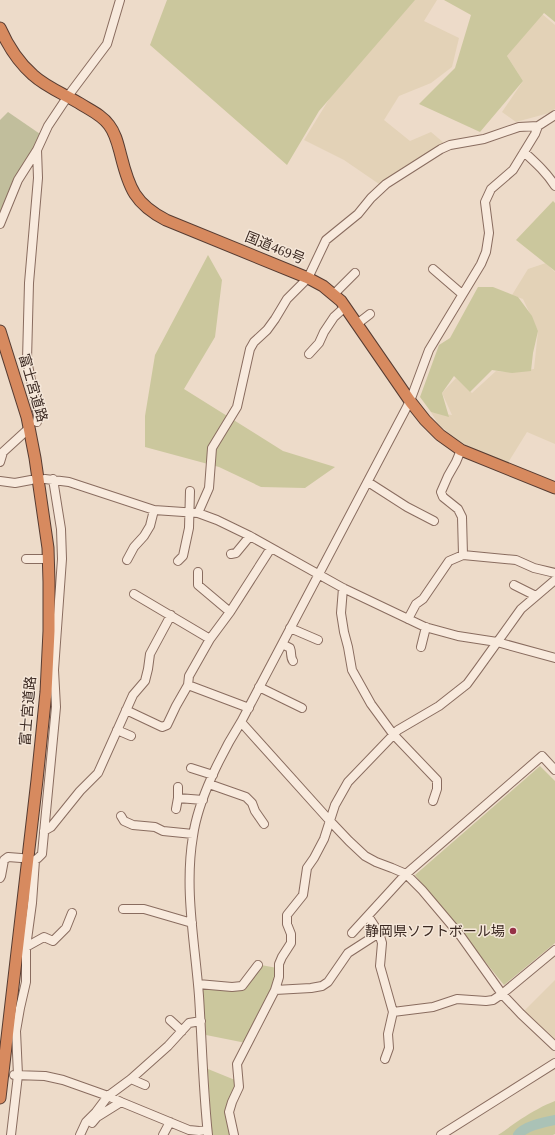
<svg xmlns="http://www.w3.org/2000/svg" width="555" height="1135" viewBox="0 0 555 1135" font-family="'Times New Roman','Noto Sans JP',serif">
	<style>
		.farmland { fill: #e3d2b7 }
		.green { fill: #cbc79d }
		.cemetery { fill: #c1be9c }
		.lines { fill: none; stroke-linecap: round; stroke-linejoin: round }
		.river { stroke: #aac2b6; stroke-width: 10 }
		.minor-casing { stroke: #896c5f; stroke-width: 10 }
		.highway-casing { stroke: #573c32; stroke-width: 13 }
		.minor { stroke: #f8eadd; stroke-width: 8 }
		.highway { stroke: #d78a5f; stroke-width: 11 }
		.poi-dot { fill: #963147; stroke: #f5e7d9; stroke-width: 1.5 }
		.labels { text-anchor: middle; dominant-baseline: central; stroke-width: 3; stroke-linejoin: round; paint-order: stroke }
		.street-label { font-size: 14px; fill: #3a2821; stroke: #f5e7d9 }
		.poi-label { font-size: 14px; fill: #3a2821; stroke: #f5e7d9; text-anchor: end }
	</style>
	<rect width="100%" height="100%" fill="#eddbc9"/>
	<path class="farmland" d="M 414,0 L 437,0 L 424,21 L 459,38 L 452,67 L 431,83 L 399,96 L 384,120 L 410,141 L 431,132 L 444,143 L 379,184 L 344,160 L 304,140 L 339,83 Z
		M 541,13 L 555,25 L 555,109 L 549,113 L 516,122 L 502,112 L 523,81 L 507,56 Z
		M 546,263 L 555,272 L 555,444 L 527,432 L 506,466 L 458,441 L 438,424 L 431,412 L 452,415 L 442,393 L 456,378 L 472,393 L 496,371 L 506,372 L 534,369 L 538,331 L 523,299 L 512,295 L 528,269 Z
		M 555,980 L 555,1040 L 521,1014 Z"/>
	<path class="green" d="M 167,0 L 415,0 L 319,111 L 287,165 L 150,45 Z
		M 444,0 L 555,0 L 555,22 L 544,13 L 507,56 L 523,81 L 480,132 L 419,104 L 455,68 L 471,15 Z
		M 553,201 L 555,203 L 555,271 L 516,240 Z
		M 208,255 L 222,280 L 215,337 L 184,389 L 283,451 L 335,467 L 305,488 L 261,487 L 219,467 L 145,447 L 145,416 L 155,355 Z
		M 478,287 L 493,287 L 518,297 L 532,316 L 538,331 L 533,353 L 531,371 L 512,373 L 492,370 L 470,392 L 454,376 L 442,393 L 449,417 L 431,412 L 420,397 L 439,345 L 450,338 Z
		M 540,766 L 555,781 L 555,943 L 504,985 L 415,875 Z
		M 261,965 L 277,968 L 276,978 L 246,1043 L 206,1035 L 202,987 L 231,990 Z
		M 208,1069 L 235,1080 L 236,1086 L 229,1101 L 231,1135 L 212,1135 L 208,1073 Z
		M 555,1101 L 555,1134 L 553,1135 L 498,1135 C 506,1130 513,1124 521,1119 C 532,1112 544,1105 555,1101 Z"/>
	<path class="cemetery" d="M 8,112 L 43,136 L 0,223 L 0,120 Z"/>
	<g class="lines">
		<path class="river" d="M 518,1135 C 524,1126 545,1122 555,1120"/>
		<defs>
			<path id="minor" d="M 524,152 C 536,163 547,173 555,186
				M 0,224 L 18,180 L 37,150
				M 433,269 L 462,294
				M 334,294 L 355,273
				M 357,324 L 370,314
				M 309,354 L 319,343 L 324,332 L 334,317 L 345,307
				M 37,422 L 38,416 L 27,360 L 29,283 L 38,178 L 37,150 L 48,126 L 68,96 L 107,44 L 120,0
				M 0,462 L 3,452 L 26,431
				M 45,479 L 69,482 L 154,510 L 198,513 L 217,520 L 250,536 L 343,588 L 425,627 L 458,636 L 497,642 L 555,658
				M 0,481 L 15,483 L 31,480
				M 368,482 L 407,507 L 434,521
				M 198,513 L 209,488 L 212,448 L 237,407 L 250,349 L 254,342 L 267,330 L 275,319 L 287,299 L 308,278 L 326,240 L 358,214 L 371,198 L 386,184 L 441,149 L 450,145 L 484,139 L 519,127 L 538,126
				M 231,554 L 236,553 L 250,536
				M 463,555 L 516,560 L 534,568 L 555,573
				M 26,559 L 45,559
				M 127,560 L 134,547 L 144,536 L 150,526 L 154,510
				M 178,561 L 183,556 L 189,528 L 190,491
				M 198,572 L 198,585 L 230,612
				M 514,585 L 536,596
				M 343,588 L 341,613 L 344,632 L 348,647 L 352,670 L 371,704 L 393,734 L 437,780 L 437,789 L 433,801
				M 134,594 L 210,639
				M 408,619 L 416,604 L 423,599 L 449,561 L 463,555 L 462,517 L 458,509 L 443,497 L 441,492 L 448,476 L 456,462 L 461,450
				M 290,628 L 318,640
				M 282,644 L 290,648 C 292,653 290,657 293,661
				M 421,647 L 426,627
				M 188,685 L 249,708
				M 259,687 L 302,708
				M 126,710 L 162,727 L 167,725 L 176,706 L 188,685 L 189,676 L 210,639 L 230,612 L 271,548
				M 241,722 L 330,821 L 349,841 L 365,856 L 376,862 L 392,868 L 406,874 L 422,890 L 460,935 L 502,994 L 521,1014 L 555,1046
				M 117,730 L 131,736
				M 191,768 L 213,775
				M 209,784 L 246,797 L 252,803 L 255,811 L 264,824
				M 178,787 L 178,798
				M 176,809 L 178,798 L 203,800
				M 121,816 L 124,821 L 133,825 L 155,827 L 163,831 L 193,834
				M 44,831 L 51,827 L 80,791 L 98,773 L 133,695 L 145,681 L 148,669 L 150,654 L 171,615
				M 0,878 L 1,876 L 4,860 L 8,857 L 21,858
				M 123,909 L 144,909 L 192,923
				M 368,916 L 379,933 L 382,943 L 380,966 L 393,1012 L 433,1007 L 457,999 L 486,1001 L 493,1000 L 502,994 L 555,950
				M 352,933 L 406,874 L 542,756 L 555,770
				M 26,947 L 44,937 L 53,941 L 66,928 L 72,913
				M 198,984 L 232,987 L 242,986 L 258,965
				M 275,990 L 279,977 L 279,964 L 282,957 L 291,943 L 291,934 L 287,924 L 287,915 L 303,895 L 307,868 L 314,858 L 324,839 L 335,805 L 348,782 L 398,730 L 439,706 L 467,684 L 478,669 L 521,609 L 555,580
				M 170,1020 L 182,1031
				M 385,1059 L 389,1048 L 388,1034 L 393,1012
				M 14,1075 L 45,1076 L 63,1080 L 108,1096 L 121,1102 L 189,1130 L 199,1131 L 207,1130
				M 131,1079 L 145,1085
				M 92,1123 L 97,1117 L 121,1102
				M 11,1135 L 18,1075 L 16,1031 L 20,1008 L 26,982 L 26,947 L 32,903 L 35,860 L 38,858 L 42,854 L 56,707 L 54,670 L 62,559 L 61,529 L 53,479
				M 80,1135 L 86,1122 L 96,1112 L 108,1096 L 131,1079 L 168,1046 L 189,1023 L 201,1021
				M 163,1135 L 170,1122
				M 208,1135 C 203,1089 202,1042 199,996 C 195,943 184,889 193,836 C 198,800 222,752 241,722 L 410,401 L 429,350 L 481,264 L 486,252 L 489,233 L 485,202 L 491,189 L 513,170 L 535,134 L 538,126 L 555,115
				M 234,1135 L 229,1112 L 232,1102 L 239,1087 L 237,1064 L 275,990 L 311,988 L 322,986 L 328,982 L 348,953 L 379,933
				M 441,1135 L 555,1063"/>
			<path id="highway" d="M 0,28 C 8,46 18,62 33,75 C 46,87 64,94 79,103 C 90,110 102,115 109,125 C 116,134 118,145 121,156 C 129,188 135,204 166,220 L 308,278 L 323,286 L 341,301 L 410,401 L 425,420 L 440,435 L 461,450 L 555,488
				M 0,331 L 27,417 L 35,458 L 48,548 L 49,582 L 49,631 L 46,692 L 37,780 L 0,1098"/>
		</defs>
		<use href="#minor" class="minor-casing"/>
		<use href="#highway" class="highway-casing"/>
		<use href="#minor" class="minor"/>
		<use href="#highway" class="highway"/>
	</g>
	<circle class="poi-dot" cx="513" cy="931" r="4"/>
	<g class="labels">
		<g class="street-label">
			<text transform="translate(275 248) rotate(22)">国道469号</text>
			<text transform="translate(33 388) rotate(74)">富士宮道路</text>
			<text transform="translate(28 711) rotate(-85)">富士宮道路</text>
		</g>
		<g class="poi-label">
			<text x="505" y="931">静岡県ソフトボール場</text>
		</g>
	</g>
</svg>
